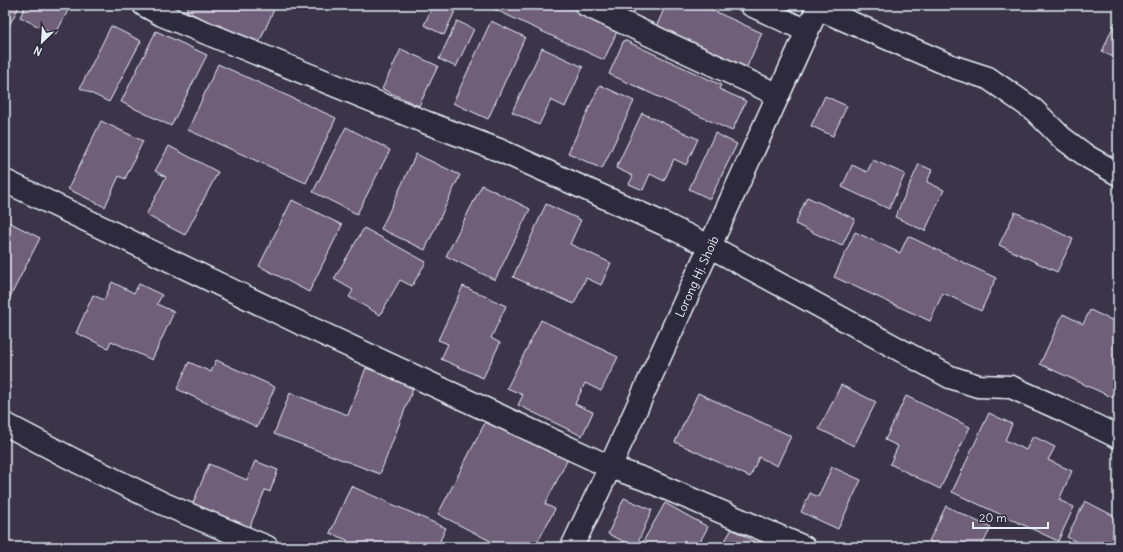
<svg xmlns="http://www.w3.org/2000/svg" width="1123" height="552" viewBox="0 0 1123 552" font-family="Delius,sans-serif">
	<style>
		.building { fill: #705e78; stroke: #e8f1f8 }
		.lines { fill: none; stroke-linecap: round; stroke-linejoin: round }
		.minor-casing { stroke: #e8f1f8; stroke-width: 25 }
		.minor { stroke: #2f2a3d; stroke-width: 22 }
		.labels { text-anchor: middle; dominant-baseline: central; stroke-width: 3; stroke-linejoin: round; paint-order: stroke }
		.street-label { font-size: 12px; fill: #e8f1f8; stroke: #2f2a3d }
	</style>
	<rect width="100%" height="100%" fill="#3c3449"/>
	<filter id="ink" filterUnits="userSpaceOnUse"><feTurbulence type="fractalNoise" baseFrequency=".025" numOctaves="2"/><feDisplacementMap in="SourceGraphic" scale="8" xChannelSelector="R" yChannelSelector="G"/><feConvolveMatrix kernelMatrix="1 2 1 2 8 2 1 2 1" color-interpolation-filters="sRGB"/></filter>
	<g filter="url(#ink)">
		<path class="building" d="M 5,5 L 20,5 L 5,33 Z
			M 26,5 L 71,5 L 55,35 L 20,17 Z
			M 189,5 L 276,5 L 258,45 L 186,11 Z
			M 433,5 L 443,5 L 455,11 L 444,35 L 424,25 Z
			M 485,5 L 571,5 L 619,27 L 604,60 Z
			M 601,5 L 637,5 L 631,19 Z
			M 666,5 L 701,5 L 762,33 L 745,71 L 655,29 Z
			M 457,21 L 474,29 L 456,67 L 439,59 Z
			M 491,21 L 525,37 L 488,119 L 453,103 Z
			M 1115,22 L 1118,23 L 1118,59 L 1102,52 Z
			M 111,26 L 141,41 L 109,102 L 80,88 Z
			M 156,31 L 207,55 L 171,126 L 121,102 Z
			M 624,40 L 721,85 L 719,89 L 746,101 L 732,131 L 609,74 Z
			M 542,48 L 583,67 L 565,107 L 551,100 L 539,125 L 512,112 Z
			M 401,49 L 438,66 L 419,106 L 382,89 Z
			M 218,64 L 336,118 L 306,183 L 188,130 Z
			M 600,85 L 634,101 L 602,169 L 568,153 Z
			M 825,96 L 847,106 L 833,136 L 811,126 Z
			M 642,113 L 698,139 L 686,165 L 674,159 L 664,181 L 650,174 L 643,190 L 629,184 L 633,176 L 616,168 Z
			M 101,121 L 143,141 L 125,179 L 119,176 L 105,207 L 68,189 Z
			M 346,127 L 390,150 L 357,214 L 313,192 Z
			M 715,133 L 737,144 L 710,199 L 689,189 Z
			M 169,146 L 218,172 L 185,235 L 146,215 L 166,177 L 155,171 Z
			M 416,154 L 460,175 L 425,250 L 381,229 Z
			M 873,160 L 905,174 L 889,209 L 842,187 L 852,165 L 867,172 Z
			M 919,164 L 932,170 L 927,182 L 944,190 L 925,231 L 895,217 Z
			M 482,185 L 530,209 L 495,280 L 446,256 Z
			M 807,197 L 855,219 L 842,246 L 795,224 Z
			M 292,200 L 342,225 L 309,292 L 259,266 Z
			M 546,204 L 581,220 L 570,244 L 611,263 L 601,285 L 586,278 L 574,304 L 513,277 Z
			M 1015,212 L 1073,239 L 1057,272 L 999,245 Z
			M 5,220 L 40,238 L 5,307 Z
			M 364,228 L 426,262 L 412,286 L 400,280 L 380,315 L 349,297 L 353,290 L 334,279 Z
			M 855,232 L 900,253 L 908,236 L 996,278 L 981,311 L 943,293 L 930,321 L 834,277 Z
			M 112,282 L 134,293 L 139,284 L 162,295 L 157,304 L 174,312 L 152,360 L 111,341 L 108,348 L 76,333 L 93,295 L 104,300 Z
			M 463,286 L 506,306 L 491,338 L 500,343 L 483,378 L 441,359 L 448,344 L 438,340 Z
			M 1090,310 L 1118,323 L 1118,400 L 1040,364 L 1063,314 L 1083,324 Z
			M 541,320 L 618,357 L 601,391 L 585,383 L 575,404 L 593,412 L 582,436 L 518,405 L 523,395 L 507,388 Z
			M 216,360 L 275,387 L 257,427 L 177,389 L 189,362 L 211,372 Z
			M 366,368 L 414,386 L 380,474 L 274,434 L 290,393 L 348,415 Z
			M 841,385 L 876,402 L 854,446 L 819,429 Z
			M 698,393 L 791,436 L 777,466 L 759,457 L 750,477 L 675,442 Z
			M 906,396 L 970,427 L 940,489 L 890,464 L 898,446 L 885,440 Z
			M 989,413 L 1012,424 L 1005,440 L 1026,450 L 1033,436 L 1055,447 L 1048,460 L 1072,471 L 1059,500 L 1074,507 L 1058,541 L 952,492 Z
			M 488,417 L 568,459 L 545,504 L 555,509 L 535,547 L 502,547 L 438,514 Z
			M 255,461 L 278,470 L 270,492 L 265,490 L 248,531 L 191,508 L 209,464 L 247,480 Z
			M 832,467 L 861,480 L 838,529 L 801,512 L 810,493 L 818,497 Z
			M 351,486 L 446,528 L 437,547 L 344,547 L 347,540 L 330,533 Z
			M 624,498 L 652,510 L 636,547 L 608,534 Z
			M 1085,501 L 1116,517 L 1118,514 L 1118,547 L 1087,547 L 1067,537 Z
			M 665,503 L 708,527 L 697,547 L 640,547 Z
			M 946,506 L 991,528 L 981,547 L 942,547 L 929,541 Z
			M 732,529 L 764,547 L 721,547 Z"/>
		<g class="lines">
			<defs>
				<g id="minor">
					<path d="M 144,5 L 162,15 L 425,122 L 499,150 L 664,224 L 711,247 L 950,377 L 978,386 L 1011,387 L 1065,411 L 1118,437"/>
					<path d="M 586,5 L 778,95"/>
					<path d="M 751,5 L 807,31"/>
					<path d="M 817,8 L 954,67 L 988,78 L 1034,110 L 1061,137 L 1088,157 L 1118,174"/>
					<path d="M 5,181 L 302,324 L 610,467 L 644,479 L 804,547"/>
					<path d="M 5,424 L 76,461 L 164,504 L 267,547"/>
					<path id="s1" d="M 572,547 L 610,467 L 819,5"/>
				</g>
			</defs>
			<use href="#minor" class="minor-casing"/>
			<use href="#minor" class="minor"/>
		</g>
	</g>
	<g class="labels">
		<g class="street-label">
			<text stroke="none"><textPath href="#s1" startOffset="298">Lorong Hj. Shoib</textPath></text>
		</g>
	</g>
	<rect width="1123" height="552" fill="none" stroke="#2f2a3d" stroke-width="20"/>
	<rect x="10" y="10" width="1103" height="532" fill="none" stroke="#e8f1f8" stroke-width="1.5" filter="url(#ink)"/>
	<g transform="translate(42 42) rotate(205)" stroke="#2f2a3d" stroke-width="3" paint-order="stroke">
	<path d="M0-3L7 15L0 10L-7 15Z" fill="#e8f1f8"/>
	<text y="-6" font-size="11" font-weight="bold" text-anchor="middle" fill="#e8f1f8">N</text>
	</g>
	<path d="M973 522v6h75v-6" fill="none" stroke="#e8f1f8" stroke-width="2"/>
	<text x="979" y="522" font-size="12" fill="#e8f1f8" stroke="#2f2a3d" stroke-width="3" paint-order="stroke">20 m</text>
</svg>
